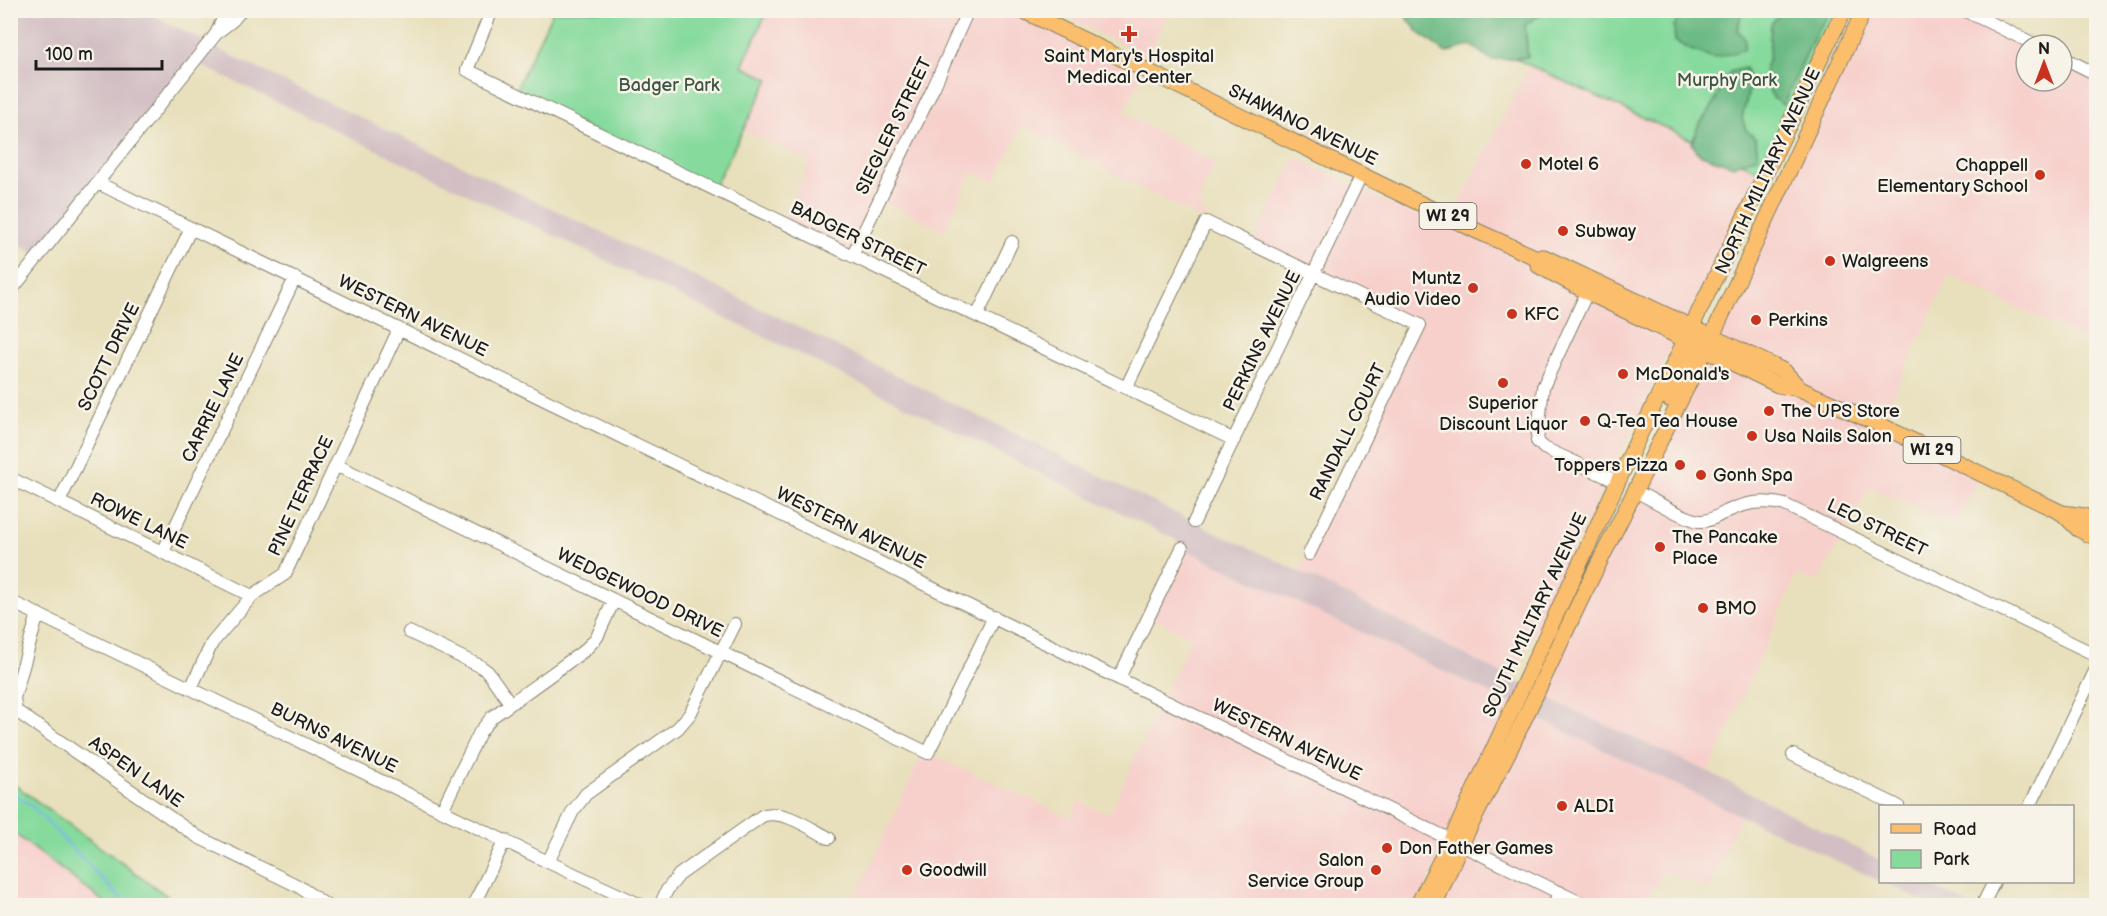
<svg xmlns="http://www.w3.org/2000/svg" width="2107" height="916" viewBox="0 0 2107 916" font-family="'Balsamiq Sans',sans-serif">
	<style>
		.built { fill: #f7d0cc }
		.industrial { fill: #d2bec3 }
		.green { fill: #85da9c; stroke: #507b5c; stroke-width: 1.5 }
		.forest { fill: #6cba84; stroke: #446b50; stroke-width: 1.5 }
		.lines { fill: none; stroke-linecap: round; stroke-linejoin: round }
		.stream { stroke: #83b3ee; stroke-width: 2 }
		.minor-casing { stroke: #827e6c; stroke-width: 14 }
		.major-casing { stroke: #827e6c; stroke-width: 17 }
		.minor { stroke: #fff; stroke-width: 12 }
		.major { stroke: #fabe6d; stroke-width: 15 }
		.poi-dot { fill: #c8321e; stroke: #f7f3e8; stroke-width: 2 }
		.labels { text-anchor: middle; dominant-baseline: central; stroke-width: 5; stroke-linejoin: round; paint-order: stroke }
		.shield { fill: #f7f3e8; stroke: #5e5c59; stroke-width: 1.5 }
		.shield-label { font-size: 16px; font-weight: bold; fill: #1c1c1c }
		.poi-label { font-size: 18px; fill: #1c1c1c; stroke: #f7f3e8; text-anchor: start }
		.park-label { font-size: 18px; fill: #3c5542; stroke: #f7f3e8 }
		.street-label { font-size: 18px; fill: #1c1c1c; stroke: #f7f3e8 }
	</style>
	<rect width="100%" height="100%" fill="#f7f3e8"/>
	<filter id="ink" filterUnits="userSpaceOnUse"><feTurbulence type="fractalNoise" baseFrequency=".0167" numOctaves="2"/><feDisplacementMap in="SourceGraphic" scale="12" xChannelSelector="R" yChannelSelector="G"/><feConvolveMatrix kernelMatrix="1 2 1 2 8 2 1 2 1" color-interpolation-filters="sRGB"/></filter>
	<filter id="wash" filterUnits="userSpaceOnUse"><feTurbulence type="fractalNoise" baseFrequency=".008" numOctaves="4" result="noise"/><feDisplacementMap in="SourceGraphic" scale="24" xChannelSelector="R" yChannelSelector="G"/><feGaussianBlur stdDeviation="1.35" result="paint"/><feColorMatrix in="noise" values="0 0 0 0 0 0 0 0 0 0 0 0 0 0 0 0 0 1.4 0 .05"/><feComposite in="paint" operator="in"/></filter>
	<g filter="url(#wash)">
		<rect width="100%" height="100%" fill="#e8e0bc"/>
		<path class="built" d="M 764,11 L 1022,11 L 1145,70 L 1123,112 L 1217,164 L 1200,196 L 1206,222 L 1023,126 L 994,182 L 972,172 L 944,231 L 879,199 L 852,256 L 781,222 L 810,162 L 743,130 L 769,79 L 742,66 L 767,13 Z
			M 1055,11 L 1169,11 L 1147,57 Z
			M 1864,11 L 2005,11 L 1999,27 L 2026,45 L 2026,81 L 2062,81 L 2062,57 L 2096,74 L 2096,346 L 1949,275 L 1879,424 L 1981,474 L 1955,525 L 1870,487 L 1818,582 L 1797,575 L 1709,772 L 1536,693 Z
			M 1529,66 L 1761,172 L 1669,352 L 1512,679 L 1299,571 L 1420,325 L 1252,244 L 1295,158 L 1446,229 Z
			M 1182,548 L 1514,704 L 1417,905 L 851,906 L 924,751 L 1071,818 L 1079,801 L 1109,814 L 1191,638 L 1149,616 Z
			M 1527,713 L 1741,816 L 1708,890 L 1664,871 L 1644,905 L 1587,905 L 1560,892 L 1553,905 L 1434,906 Z
			M 10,831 L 87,889 L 108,905 L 11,905 Z"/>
		<path class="industrial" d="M 10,11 L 145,11 L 244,62 L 690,274 L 1194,522 L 1299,571 L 1524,685 L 1536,693 L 1709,772 L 1880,860 L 1880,882 L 1923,882 L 1970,905 L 1931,905 L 1741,816 L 1527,713 L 1514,704 L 1182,548 L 1176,540 L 808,358 L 194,62 L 39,256 L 11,241 Z"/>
		<path class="green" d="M 764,10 L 767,12 L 742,66 L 769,79 L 713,189 L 514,93 L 553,11 Z
			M 1412,11 L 1838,11 L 1761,172 Z
			M 11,782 L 167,896 L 182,905 L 108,905 L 11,831 Z"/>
		<path class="forest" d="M 1402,11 L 1546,11 L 1525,25 L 1528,57 L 1491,60 L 1471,45 L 1446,53 L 1418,32 Z
			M 1682,11 L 1741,11 L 1742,12 L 1737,30 L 1745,39 L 1744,50 L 1714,58 L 1691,50 L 1675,41 L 1674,26 Z
			M 1782,11 L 1828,11 L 1827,18 L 1817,31 L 1783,105 L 1774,99 L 1765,83 L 1765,69 L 1769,58 L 1771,24 Z
			M 1745,68 L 1751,82 L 1742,118 L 1746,130 L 1756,139 L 1758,156 L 1733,166 L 1699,154 L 1692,144 L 1698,126 L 1710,110 L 1730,72 Z"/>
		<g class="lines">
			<path class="stream" d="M 10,793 L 30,804 L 128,906"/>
		</g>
	</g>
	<g filter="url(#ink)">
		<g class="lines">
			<defs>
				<path id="minor" d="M 492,10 L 467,70 L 1234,440
					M 1964,10 L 2036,45
					M 219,31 L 233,20 L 241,10
					M 2062,57 L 2096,74
					M 98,183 L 1587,906
					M 852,256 L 933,89 L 968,10
					M 1590,286 L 1543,387 L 1537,441 L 1544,448 L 1618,482
					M 10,292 L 216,34 L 227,10
					M 977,316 L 1012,242
					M 1126,388 L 1206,222 L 1420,325 L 1309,554
					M 336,465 L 928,753 L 994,617
					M 10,478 L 252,596
					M 1635,491 C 1652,499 1682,518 1699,521 C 1711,522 1720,514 1730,510 C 1748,502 1766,500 1785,505 L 2096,655
					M 59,502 L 191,228
					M 1194,522 L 1361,175
					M 163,552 L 295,278
					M 10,601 L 548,862 L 643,906
					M 38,614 L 14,698 L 16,711 L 198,837 L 298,886 L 327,906
					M 409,632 L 480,666 L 488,672 L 510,703
					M 1119,678 L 1182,548
					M 191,688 L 212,643 L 252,596 L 285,574 L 399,329
					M 1793,755 L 1898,806
					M 2030,806 L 2096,669
					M 442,810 L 480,732 L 492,717 L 585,650 L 597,637 L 614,600
					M 548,862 L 573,811 L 586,794 L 678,728 L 690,714 L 735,624
					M 473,906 L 505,840
					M 660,906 L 667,890 L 679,875 L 762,816 C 782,808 811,829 829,838
					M 1553,906 L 1560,892
					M 1982,906 L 1994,882"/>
				<path id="major" d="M 1022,10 L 1479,232 L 1535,257 L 1544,257 L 1784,371 L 1800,389
					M 1535,257 L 1539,266 L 1587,292 L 1778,385 L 1800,389 L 1878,424 L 2062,513 L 2085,516 L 2096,522
					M 1669,399 L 1692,350
					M 2062,513 L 2078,529 L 2096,538
					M 1417,906 L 1451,840 L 1641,432 L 1844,10
					M 1434,906 L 1461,844 L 1510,749 L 1582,597 L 1706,349 L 1864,10"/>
			</defs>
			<use href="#minor" class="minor-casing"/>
			<use href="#major" class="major-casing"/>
			<use href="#minor" class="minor"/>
			<use href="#major" class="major"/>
		</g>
	</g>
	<g class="poi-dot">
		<path d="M1126 25h6v6h6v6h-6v6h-6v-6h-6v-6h6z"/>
		<circle cx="1526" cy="164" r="6"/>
		<circle cx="2040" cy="175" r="6"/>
		<circle cx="1563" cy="231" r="6"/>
		<circle cx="1830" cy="261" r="6"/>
		<circle cx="1473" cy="288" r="6"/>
		<circle cx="1512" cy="314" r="6"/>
		<circle cx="1756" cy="320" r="6"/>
		<circle cx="1623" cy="374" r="6"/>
		<circle cx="1503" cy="383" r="6"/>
		<circle cx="1769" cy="411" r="6"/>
		<circle cx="1585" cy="421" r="6"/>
		<circle cx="1752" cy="436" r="6"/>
		<circle cx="1680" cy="465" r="6"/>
		<circle cx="1701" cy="475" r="6"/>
		<circle cx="1660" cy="547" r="6"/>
		<circle cx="1703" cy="608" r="6"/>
		<circle cx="1562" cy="806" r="6"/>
		<circle cx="1387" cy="848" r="6"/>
		<circle cx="907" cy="870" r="6"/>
		<circle cx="1376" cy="870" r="6"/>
	</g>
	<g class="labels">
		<g class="shield">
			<rect x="1419.5" y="203" width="57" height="26" rx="4.5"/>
			<rect x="1903.5" y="437" width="57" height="26" rx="4.5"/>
		</g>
		<g class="shield-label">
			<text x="1448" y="216">WI 29</text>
			<text x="1932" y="450">WI 29</text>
		</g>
		<g class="poi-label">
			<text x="1129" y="56" text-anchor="middle">Saint Mary's Hospital<tspan x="1129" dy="21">Medical Center</tspan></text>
			<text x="1538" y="164">Motel 6</text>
			<text x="2028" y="165" text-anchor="end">Chappell<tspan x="2028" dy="21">Elementary School</tspan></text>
			<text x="1575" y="231">Subway</text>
			<text x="1842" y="261">Walgreens</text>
			<text x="1461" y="278" text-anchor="end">Muntz<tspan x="1461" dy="21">Audio Video</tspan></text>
			<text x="1524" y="314">KFC</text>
			<text x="1768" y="320">Perkins</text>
			<text x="1635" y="374">McDonald's</text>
			<text x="1503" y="403" text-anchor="middle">Superior<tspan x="1503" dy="21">Discount Liquor</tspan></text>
			<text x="1781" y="411">The UPS Store</text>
			<text x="1597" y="421">Q-Tea Tea House</text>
			<text x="1764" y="436">Usa Nails Salon</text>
			<text x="1668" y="465" text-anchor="end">Toppers Pizza</text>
			<text x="1713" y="475">Gonh Spa</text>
			<text x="1672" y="537">The Pancake<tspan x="1672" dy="21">Place</tspan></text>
			<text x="1715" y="608">BMO</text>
			<text x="1574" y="806">ALDI</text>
			<text x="1399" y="848">Don Father Games</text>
			<text x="1364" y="860" text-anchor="end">Salon<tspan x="1364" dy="21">Service Group</tspan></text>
			<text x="919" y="870">Goodwill</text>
		</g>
		<g class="park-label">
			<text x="1727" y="80">Murphy Park</text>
			<text x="669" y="85">Badger Park</text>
		</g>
		<g class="street-label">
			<text transform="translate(1303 125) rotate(26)">SHAWANO AVENUE</text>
			<text transform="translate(894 126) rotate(-64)">SIEGLER STREET</text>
			<text transform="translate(1768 171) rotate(-65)">NORTH MILITARY AVENUE</text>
			<text transform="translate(858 239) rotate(26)">BADGER STREET</text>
			<text transform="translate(413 316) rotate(26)">WESTERN AVENUE</text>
			<text transform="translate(1262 341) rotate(-64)">PERKINS AVENUE</text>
			<text transform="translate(109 357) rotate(-64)">SCOTT DRIVE</text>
			<text transform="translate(213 408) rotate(-64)">CARRIE LANE</text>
			<text transform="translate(1348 432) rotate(-64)">RANDALL COURT</text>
			<text transform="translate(301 496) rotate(-65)">PINE TERRACE</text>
			<text transform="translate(139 521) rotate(26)">ROWE LANE</text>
			<text transform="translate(851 528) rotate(26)">WESTERN AVENUE</text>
			<text transform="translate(1877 528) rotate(26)">LEO STREET</text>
			<text transform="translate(640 593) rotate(26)">WEDGEWOOD DRIVE</text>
			<text transform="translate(1535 615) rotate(-65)">SOUTH MILITARY AVENUE</text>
			<text transform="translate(334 738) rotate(26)">BURNS AVENUE</text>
			<text transform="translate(1287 740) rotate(26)">WESTERN AVENUE</text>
			<text transform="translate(136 772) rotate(35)">ASPEN LANE</text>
		</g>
	</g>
	<rect width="2107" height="916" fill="none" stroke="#f7f3e8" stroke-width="36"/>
	<rect x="1879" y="805" width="195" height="78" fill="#f7f3e8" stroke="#9f9d96" stroke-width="1.5"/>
	<rect x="1891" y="824" width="30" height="9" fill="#fabe6d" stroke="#9f9d96" stroke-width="1.5"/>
	<text x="1933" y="835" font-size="18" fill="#1c1c1c">Road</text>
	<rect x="1891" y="850" width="30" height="18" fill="#85da9c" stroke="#9f9d96" stroke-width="1.5"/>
	<text x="1933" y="865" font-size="18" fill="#1c1c1c">Park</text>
	<g transform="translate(2044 63)"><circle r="28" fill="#f7f3e8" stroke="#9f9d96" stroke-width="1.5"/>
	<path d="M0-4.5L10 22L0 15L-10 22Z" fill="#c8321e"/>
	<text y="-9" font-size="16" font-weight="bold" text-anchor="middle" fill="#1c1c1c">N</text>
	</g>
	<path d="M36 60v9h126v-9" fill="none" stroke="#1c1c1c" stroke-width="3"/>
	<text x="45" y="60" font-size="18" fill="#1c1c1c" stroke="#f7f3e8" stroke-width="4.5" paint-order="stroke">100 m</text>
</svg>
